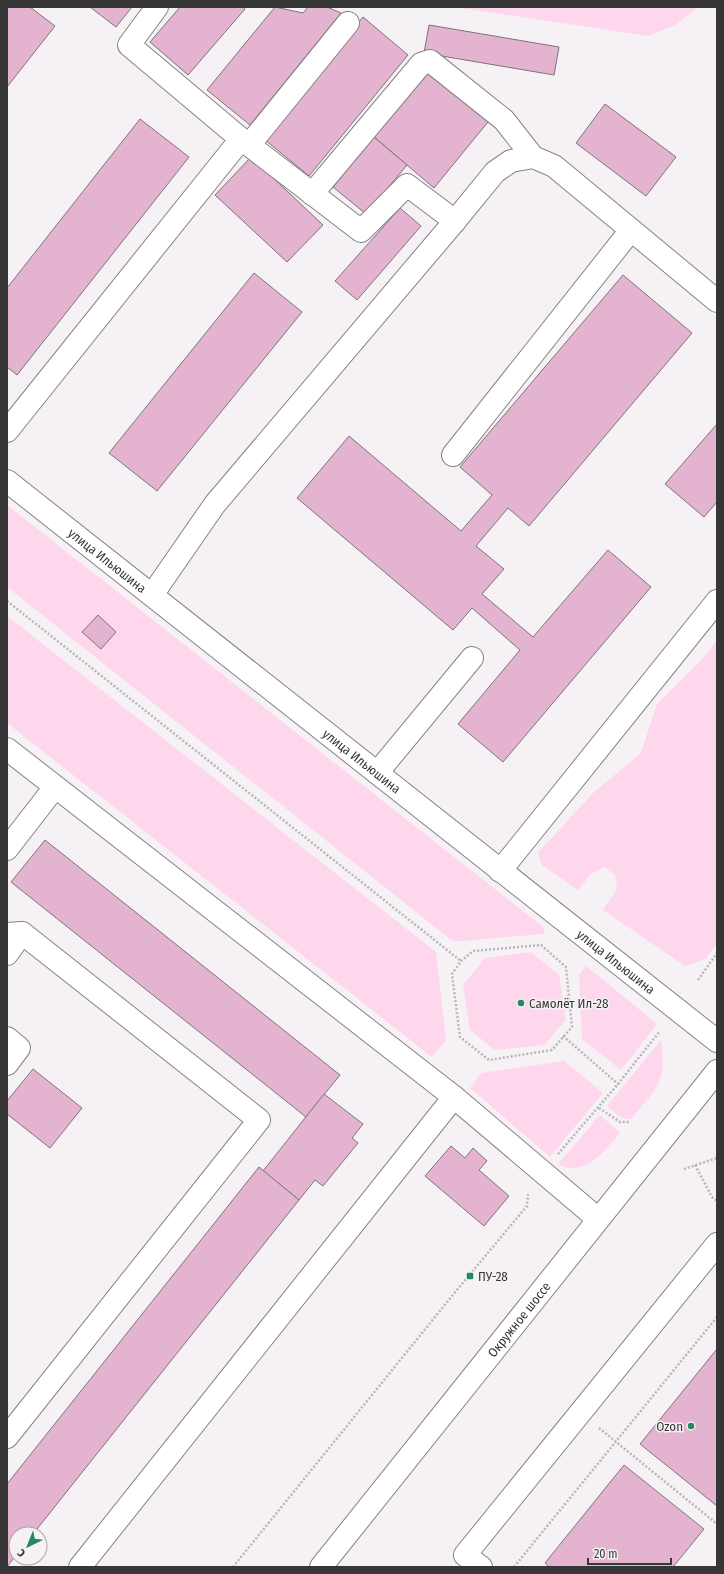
<svg xmlns="http://www.w3.org/2000/svg" width="724" height="1574" font-family="'Fira Sans Condensed',sans-serif">
<style>
.green{fill:#fed7ed}
.building{fill:#e4b3cf;stroke:#7a7678}
.lines{fill:none;stroke-linecap:round;stroke-linejoin:round}
.minor-casing{stroke:#878385;stroke-width:24}
.major-casing{stroke:#878385;stroke-width:24}
.path{stroke:#b9b6b8;stroke-width:2.5;stroke-dasharray:2 2;stroke-linecap:butt}
.minor{stroke:#fff;stroke-width:22}
.major{stroke:#fff;stroke-width:22}
.poi-dot{fill:#248863;stroke:#f6f1f4;stroke-width:1.5}
.labels{text-anchor:middle;stroke-width:3;stroke-linejoin:round;paint-order:stroke}
.street-label{font-size:13px;fill:#373637;stroke:#f6f1f4}
.poi-label{font-size:13px;fill:#373637;stroke:#f6f1f4;text-anchor:start}
</style>
<rect width="100%" height="100%" fill="#f6f1f4"/>
<g class="green">
<path d="M454,7H699L674,26L648,36Z"/>
<path d="M7,505L543,927L545,930L543,934L462,941H455L450,939L7,587Z"/>
<path d="M7,616L436,952L446,1040L432,1057L7,723Z"/>
<path d="M717,640V944L705,959L685,966L603,910L617,889L615,875L604,867L591,874L578,890L542,865L538,853L593,793L641,753L657,704L704,657Z"/>
<path d="M531,952L559,975L566,1020L544,1045L495,1050L470,1030L463,985L485,958Z"/>
<path d="M586,966L657,1024L621,1070L582,1039L579,975Z"/>
<path d="M661,1040C662,1050 664,1062 662,1072C659,1090 642,1105 631,1119C621,1120 614,1112 607,1106Z"/>
<path d="M564,1061L603,1093L550,1157L470,1088L481,1073Z"/>
<path d="M600,1115L620,1133C604,1151 585,1178 558,1164Z"/>
</g>
<g class="building">
<path d="M7,7H30L55,26L7,87Z"/>
<path d="M90,7H132L116,27Z"/>
<path d="M180,7H243L245,9L188,75L150,42Z"/>
<path d="M275,7L303,13L308,7H327L341,13L250,125L207,90Z"/>
<path d="M363,17L408,55L309,176L264,139Z"/>
<path d="M429,25L559,47L554,75L424,53Z"/>
<path d="M431,67L492,117L434,188L374,137Z"/>
<path d="M605,104L676,157L646,196L576,143Z"/>
<path d="M140,119L189,157L17,375L7,367V288Z"/>
<path d="M374,137L407,165L366,214L333,187Z"/>
<path d="M251,157L323,225L287,262L215,195Z"/>
<path d="M400,208L421,226L357,300L335,281Z"/>
<path d="M254,273L302,312L157,491L109,453Z"/>
<path d="M623,275L692,333L529,526L508,508L476,546L504,569L482,594L533,637L608,550L651,587L503,762L458,724L520,650L472,608L453,630L297,498L349,436L461,531L492,495L460,467Z"/>
<path d="M717,424V502L704,517L665,484Z"/>
<path d="M98,615L116,632L101,649L82,632Z"/>
<path d="M45,840L340,1075L306,1117L11,882Z"/>
<path d="M33,1069L82,1108L50,1148L7,1114V1101Z"/>
<path d="M324,1094L363,1124L352,1138L358,1143L323,1186L315,1180L299,1200L263,1171Z"/>
<path d="M451,1146L465,1158L473,1148L487,1161L479,1170L509,1196L484,1226L425,1176Z"/>
<path d="M259,1167L299,1200L33,1534H16V1555L7,1567V1484Z"/>
<path d="M717,1349V1506L640,1444Z"/>
<path d="M624,1465L704,1529L673,1567H549L545,1563Z"/>
</g>
<g class="lines">
<g class="minor-casing">
<g id="minor">
<path d="M157,7L129,45L241,139L361,231L407,185L455,221"/>
<path d="M249,145L348,23"/>
<path d="M312,194L421,64L430,61L504,120L533,157"/>
<path d="M7,431L241,139"/>
<path d="M453,455L631,230"/>
<path id="s1" d="M7,481L717,1041"/>
<path d="M152,595L215,504L455,221L495,172L511,161L533,157L554,166L717,301"/>
<path d="M7,749L454,1097L598,1219"/>
<path d="M377,773L472,658"/>
<path d="M7,849L55,787"/>
<path d="M500,871L717,601"/>
<path d="M7,934L22,933L259,1120L7,1437"/>
<path d="M7,954L22,933"/>
<path d="M7,1038L19,1048L7,1064"/>
<path d="M80,1567L454,1097"/>
<path d="M481,1567L465,1555L717,1244"/>
</g>
</g>
<g class="major-casing">
<g id="major">
<path id="s2" d="M321,1567L717,1071"/>
</g>
</g>
<g class="path">
<path d="M7,601L461,961"/>
<path d="M541,945L566,967L572,1027L552,1050L489,1060L460,1037L452,974L461,961L473,951Z"/>
<path d="M698,980L717,953"/>
<path d="M563,1036L618,1084"/>
<path d="M599,1108L620,1122H630"/>
<path d="M558,1154L618,1084L660,1031"/>
<path d="M695,1165L712,1197L717,1201"/>
<path d="M684,1169L717,1158"/>
<path d="M599,1428L717,1524"/>
<path d="M233,1567L456,1291L527,1206L528,1194"/>
<path d="M514,1567L717,1317"/>
</g>
<use href="#minor" class="minor"/>
<use href="#major" class="major"/>
</g>
<g class="poi-dot">
<circle cx="521" cy="1003" r="4"/>
<rect x="466" y="1272" width="8" height="8" rx="2"/>
<circle cx="691" cy="1426" r="4"/>
</g>
<g class="labels">
<g class="street-label">
<text dy="5" stroke="none"><textPath href="#s1" startOffset="128">улица Ильюшина</textPath></text>
<text dy="5" stroke="none"><textPath href="#s1" startOffset="452">улица Ильюшина</textPath></text>
<text dy="5" stroke="none"><textPath href="#s1" startOffset="776">улица Ильюшина</textPath></text>
<text dy="5" stroke="none"><textPath href="#s2" startOffset="317">Окружное шоссе</textPath></text>
</g>
<g class="poi-label">
<text x="529" y="1008">Самолёт Ил-28</text>
<text x="478" y="1281">ПУ-28</text>
<text x="683" y="1431" text-anchor="end">Ozon</text>
</g>
</g>
<rect width="724" height="1574" fill="none" stroke="#373637" stroke-width="16"/>
<g transform="translate(28 1546) rotate(223)"><circle r="19" fill="#f6f1f4" stroke="#aaa6a8"/>
<path d="M0-3L7 15L0 10L-7 15Z" fill="#248863"/>
<text y="-6" font-size="11" font-weight="bold" text-anchor="middle" fill="#373637">С</text>
</g>
<path d="M588 1558v6h83v-6" fill="none" stroke="#373637" stroke-width="2"/>
<text x="594" y="1558" font-size="12" fill="#373637" stroke="#f6f1f4" stroke-width="3" paint-order="stroke">20 m</text>
</svg>
